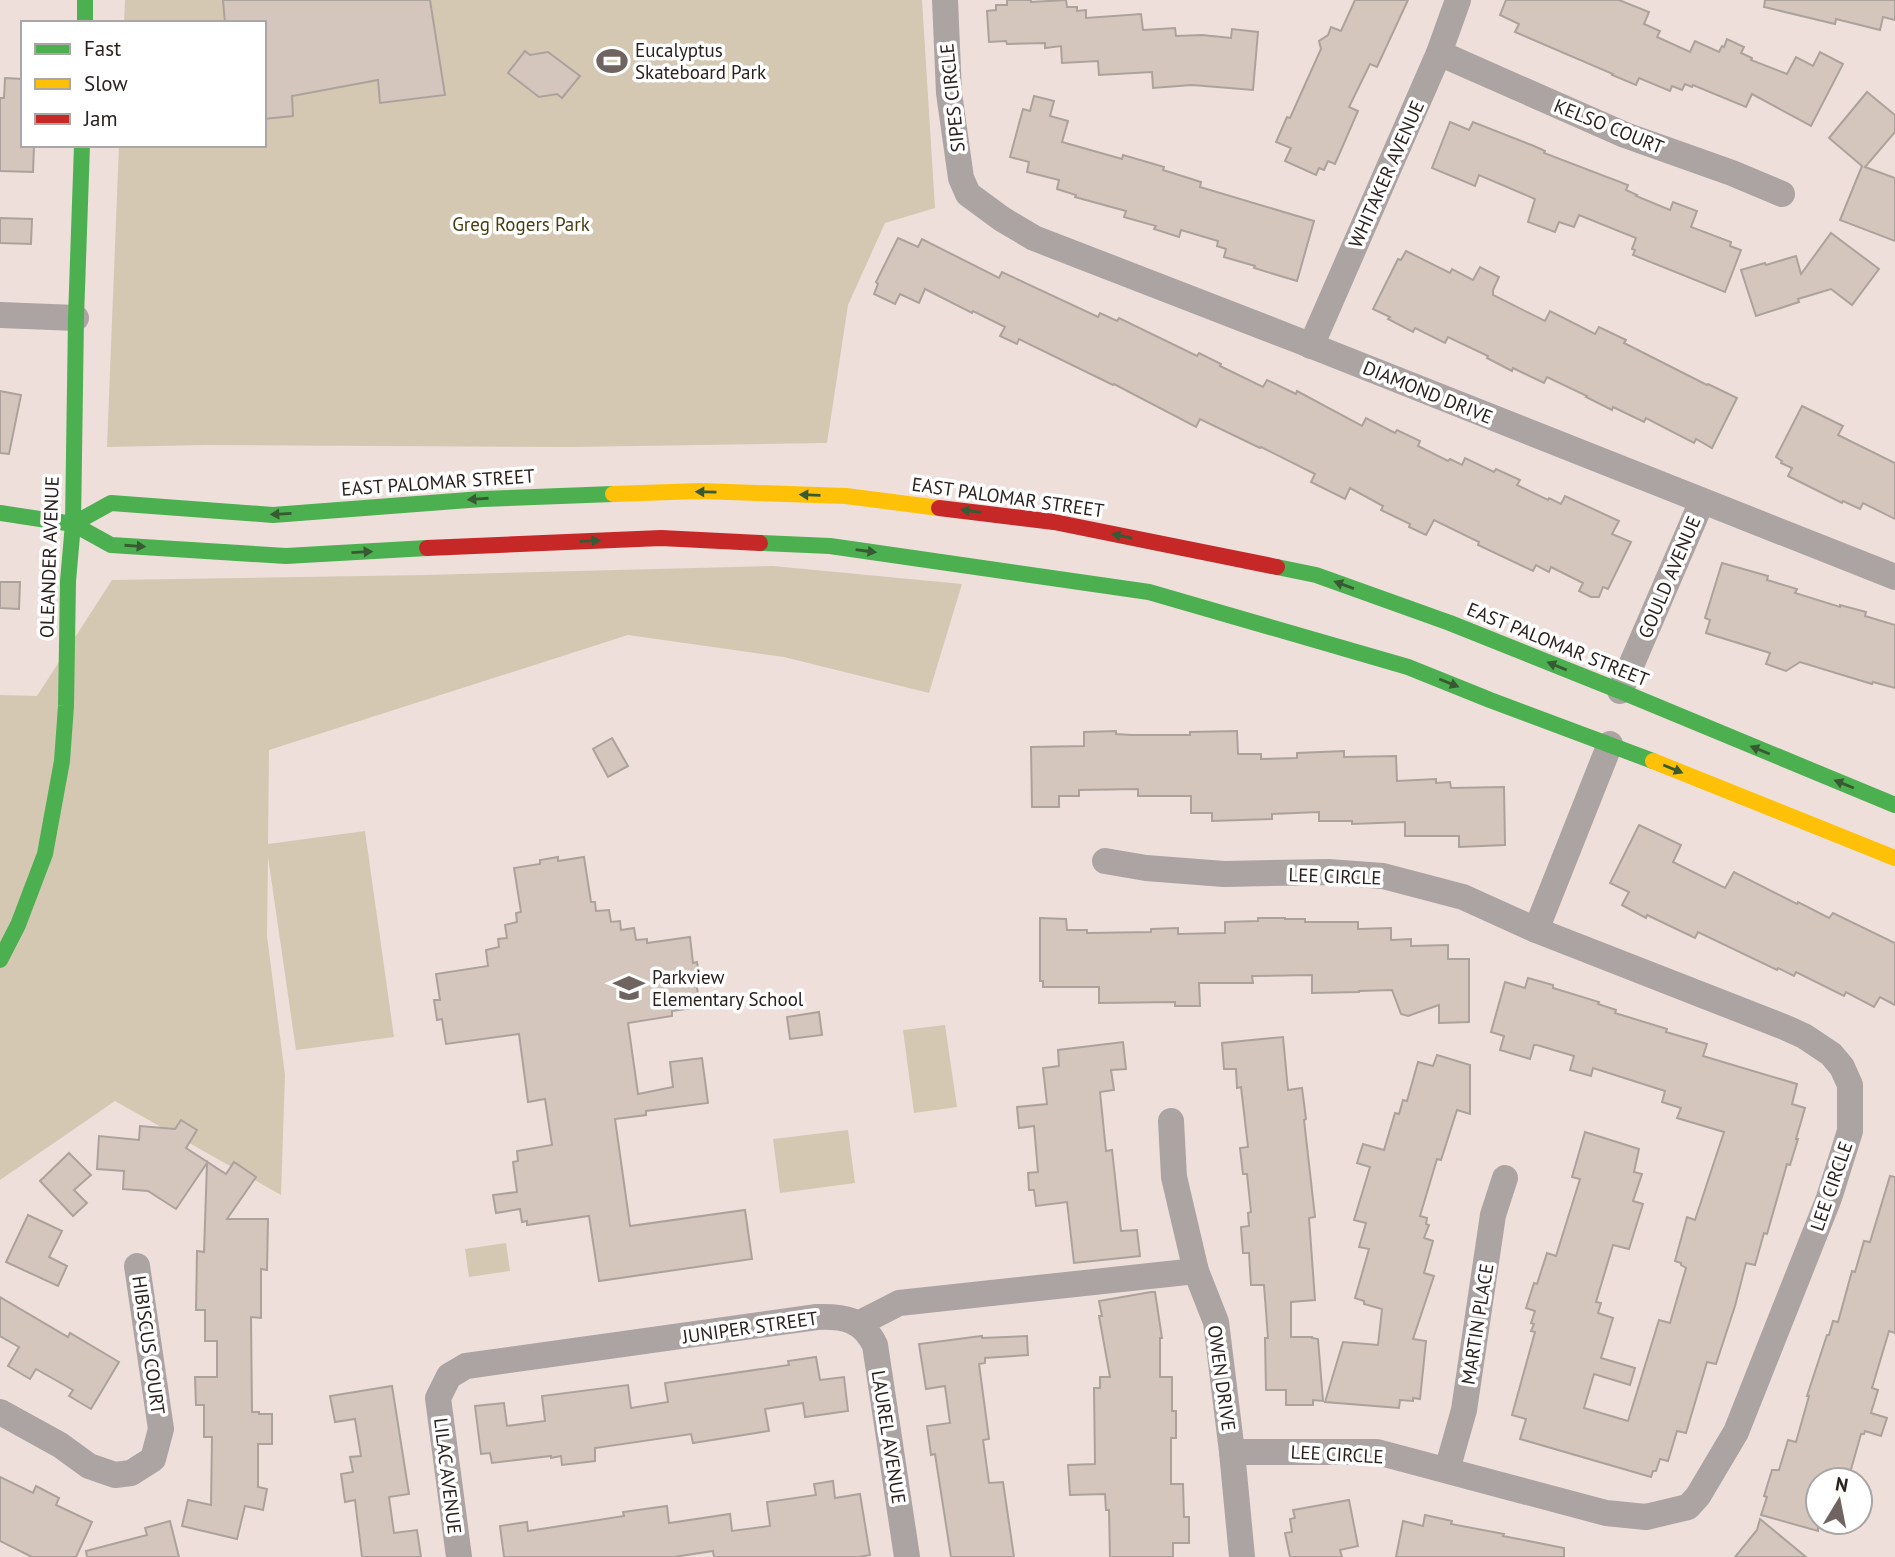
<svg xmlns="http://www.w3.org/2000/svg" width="1895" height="1557" font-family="'PT Sans',sans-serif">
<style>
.green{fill:#d4c8b3}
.building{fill:#d4c6bc;stroke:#aca29c;stroke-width:2}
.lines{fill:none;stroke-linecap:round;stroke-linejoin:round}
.street{stroke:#aba4a3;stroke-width:26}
.fast{stroke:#4caf50;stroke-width:16}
.slow{stroke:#ffc107;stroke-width:16}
.jam{stroke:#c62828;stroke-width:16}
.oneway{fill:#385a32}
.labels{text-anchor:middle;stroke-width:7;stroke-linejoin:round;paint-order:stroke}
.poi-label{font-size:19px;fill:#2b211e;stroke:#fff;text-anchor:start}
.street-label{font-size:19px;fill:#2b211e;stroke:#fff}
.park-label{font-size:19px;fill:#463c10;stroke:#fff}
</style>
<rect width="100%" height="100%" fill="#eedfda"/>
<g class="green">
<path d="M125,0H922L935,208L885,223L848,305L827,443L572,447L205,445L107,447L119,145H264V23H124Z"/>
<path d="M773,566L962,584L929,693L784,657L628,635L269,750L268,844L365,831L394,1037L296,1050L268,857L267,936L285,1075L281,1195L115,1101L0,1180V695L37,696L112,580L425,575Z"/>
<path d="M945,1025L957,1107L914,1113L903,1030Z"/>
<path d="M848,1130L855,1183L780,1193L773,1139Z"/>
<path d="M506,1243L510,1271L469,1277L465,1249Z"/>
</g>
<g class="building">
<path d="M223,0H430L445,95L380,103L378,80L292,96L293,116L264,119V23H225Z"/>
<path d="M1007,0H1031V2L1066,0L1067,7H1077V11L1086,10V18L1141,14L1143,30L1175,28L1176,36L1202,35L1231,38L1232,29L1258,32L1253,90L1192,85L1153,88L1152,72L1099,75L1098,61L1062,63L1061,46L1045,48V43L1007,44L1006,41L989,42L987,11L996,10V5H1007Z"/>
<path d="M1355,0H1408L1377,67L1370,64L1349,107L1358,111L1335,164L1328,161L1324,170L1319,168L1316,175L1285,161L1291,148L1276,142L1287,117L1290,118L1321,49L1319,41L1328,35L1331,27L1341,31Z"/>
<path d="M1506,0H1619L1649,12L1644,24L1660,31L1657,37L1690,52L1695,41L1719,52L1722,46L1724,47L1727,39L1744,47L1741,53L1752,58L1751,60L1787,74L1796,57L1813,66L1820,52L1843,64L1811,126L1752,94L1746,107L1693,85L1692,87L1685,84L1682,90L1672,86L1670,91L1639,78L1636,85L1612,75L1613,74L1515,32L1519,24L1500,15Z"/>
<path d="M1765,0H1895V20L1883,17L1880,30L1836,19L1835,24L1764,7Z"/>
<path d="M525,51L530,55L548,52L580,76L562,98L557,94L539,97L508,73Z"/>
<path d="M5,78L23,79V146H34L33,172L0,171V98H4Z"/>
<path d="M1867,92L1895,115V132L1865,167L1895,178V241L1840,220L1862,166L1829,138Z"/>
<path d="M1034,96L1054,101L1050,116L1068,121L1062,142L1122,159L1123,155L1164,167L1163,170L1201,182L1200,187L1314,221L1297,281L1254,268L1255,266L1224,257L1226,249L1217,246L1218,241L1181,230L1179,237L1154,229L1156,226L1124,217L1126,211L1075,197L1076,195L1057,189L1059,180L1027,172L1029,162L1010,157L1023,109L1030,111Z"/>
<path d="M1450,122L1469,130L1473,122L1534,146L1545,151L1544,153L1628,185L1626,190L1637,195L1636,196L1670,210L1673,202L1697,211L1691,227L1731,242L1730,246L1741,250L1725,292L1633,255L1635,250L1632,249L1636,238L1579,215L1574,227L1559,222L1555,232L1528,222L1535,199L1479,175L1475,186L1432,168Z"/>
<path d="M0,218L32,219L31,244L0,243Z"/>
<path d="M1831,233L1879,269L1852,305L1831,289L1798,299L1799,302L1756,316L1741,270L1765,263L1766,265L1796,256L1801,274Z"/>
<path d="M898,238L918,247L922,239L999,278L1002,272L1098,317L1100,313L1117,321L1119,318L1197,356L1199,353L1221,364L1220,366L1263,387L1267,380L1296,394L1297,391L1362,426L1366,418L1395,433L1397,430L1420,441L1418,446L1448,461L1450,459L1462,465L1465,458L1494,472L1496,469L1520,480L1517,485L1548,500L1549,498L1561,504L1565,496L1619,521L1612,534L1631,542L1608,589L1603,587L1599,597H1591L1579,591L1583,583L1551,567L1549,572L1536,565L1533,571L1478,545L1479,542L1434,520L1426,535L1409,527L1410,524L1381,510L1383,506L1350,488L1345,499L1311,482L1315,474L1261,447L1260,448L1200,419L1196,427L1114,384L1113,385L1019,339L1017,344L1000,336L1005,327L973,311L972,313L925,289L919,303L900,294L895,304L874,294L878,284L876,282Z"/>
<path d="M1406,251L1450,273L1452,269L1473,280L1480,267L1499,277L1493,290V295L1545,321L1550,311L1595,334L1599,327L1626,340L1624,343L1707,385L1708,384L1737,398L1712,448L1696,439L1694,443L1646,418L1644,422L1613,407L1612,410L1586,397L1587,396L1547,377L1544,383L1513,368L1512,371L1487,358L1488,356L1448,337L1445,343L1415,328L1413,332L1388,319L1390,317L1373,309L1398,259L1401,260Z"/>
<path d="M0,391L21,395L9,454L0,453Z"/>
<path d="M1802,406L1843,426L1838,435L1895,463V519L1863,503L1860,509L1843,501L1842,503L1788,476L1792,468L1781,463L1782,461L1776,457Z"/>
<path d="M1722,563L1768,576L1767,580L1797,589L1795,593L1840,607V605L1866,612L1865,616L1895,625V688L1873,682L1872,684L1800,662L1786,671L1766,664L1770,653L1706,633L1710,620L1705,618Z"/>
<path d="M0,582H20L19,609L0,608Z"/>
<path d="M1116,731V734L1131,735H1190V732L1237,731L1238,754H1261V759L1297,758V753L1344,751V757L1396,756L1397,781L1436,779V783L1450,782L1451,788L1504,787L1505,845L1459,847V836H1405V822L1352,824V821H1319V812L1272,814V819L1212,821V813H1191V796H1138V789L1079,790V796H1059V807H1032L1031,747L1084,746V732Z"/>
<path d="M612,738L628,766L608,777L593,749Z"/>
<path d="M1639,825L1681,845L1673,862L1725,888L1734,872L1797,904L1798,902L1829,918L1833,913L1895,943V1005L1880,997L1874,1007L1846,992L1844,996L1796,972L1794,976L1778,968L1777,970L1698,932L1695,938L1647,915L1646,918L1622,905L1629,892L1610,883Z"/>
<path d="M558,857V861L584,857L591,902H595L596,911L609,910L611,922L620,921L621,930L634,928L636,940L647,939V943L690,937L693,963L697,962L700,981L696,982L700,1007L672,1011V1016L628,1023L638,1094L673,1087L670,1062L702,1058L708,1103L646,1111V1115L615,1119L630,1226L745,1210L752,1259L599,1281L589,1216L527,1225V1221L522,1222L520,1209L496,1213L493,1195L517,1192L513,1162L518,1161L517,1151L552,1145L545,1099L528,1102L519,1034L446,1044L442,1019L437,1020L434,1000H440L436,974L488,966L486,950L499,947L498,939L507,938L505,925L517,922L516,913L521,912L514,868L540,864V860Z"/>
<path d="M1040,918L1066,919L1067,930H1087V933L1151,932V929L1178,928V934L1225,933V922L1258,921V918H1285V919H1305V922H1358V929L1391,928V940L1411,939V946L1448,945V959H1469V1022L1439,1023V1005L1408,1016L1401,1014L1392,990L1359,991V992L1312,993V975L1252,976L1253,983H1199L1200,1006H1175V1002L1099,1003V987H1043V981H1040Z"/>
<path d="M1528,978L1553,985V988L1599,1002L1598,1004L1616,1010L1615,1013L1667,1029L1666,1032L1707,1044L1703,1056L1797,1084L1792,1104L1805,1108L1796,1139H1798L1790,1165L1787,1164L1767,1234L1764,1233L1755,1265L1746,1263L1735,1306L1716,1364L1707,1362L1686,1433L1677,1431L1668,1461L1660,1459L1656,1471H1653L1651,1477L1520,1439L1526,1419L1512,1415L1535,1332L1531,1331L1534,1324L1531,1323L1535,1311L1526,1308L1534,1283L1537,1284L1547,1253L1556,1256L1580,1179L1572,1177L1585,1132L1639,1149L1634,1172L1642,1174L1633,1201L1643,1204L1629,1249L1613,1245L1596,1302L1601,1303L1598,1313L1613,1318L1601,1358L1635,1368L1630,1385L1594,1374L1584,1408L1628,1421L1659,1320L1670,1323L1686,1268L1681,1265V1263L1675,1261L1687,1217L1695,1220L1724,1132L1677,1118L1681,1108L1662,1102L1665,1091L1593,1068L1591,1076L1570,1070L1574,1056L1537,1045H1534L1530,1059L1500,1050L1504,1036L1491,1032L1505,982L1525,988Z"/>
<path d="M819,1012L822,1035L790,1039L787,1017Z"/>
<path d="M1283,1037L1288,1090L1302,1088L1306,1119L1304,1120L1315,1217L1309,1218L1315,1300L1291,1302V1337H1312V1338L1318,1339L1323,1401L1313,1400V1405H1286V1390H1266L1265,1338H1268L1264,1285H1251L1249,1253H1243L1241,1227L1249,1226L1248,1213L1251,1212L1247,1174H1243L1240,1148L1248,1147L1241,1087L1237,1088L1236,1069H1224L1222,1043Z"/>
<path d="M1123,1042L1126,1069L1111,1070L1114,1090L1100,1092L1106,1151L1112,1150L1121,1231L1137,1230L1140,1256L1074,1263L1067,1202L1036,1206L1034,1190H1029L1028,1173L1038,1172L1034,1126L1019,1128L1017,1107L1047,1104L1043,1068L1059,1066L1058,1050Z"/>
<path d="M1437,1055L1470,1065V1114L1457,1110L1441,1160L1437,1159L1420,1216L1427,1218L1426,1224L1429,1225L1424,1238L1433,1241L1424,1273L1434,1276L1413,1339L1426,1341L1420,1399L1413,1398V1401L1400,1400L1399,1408L1325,1402L1343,1342L1378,1345L1382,1309L1364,1304V1301L1355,1298L1369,1249L1359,1247L1366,1223L1354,1220L1370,1167L1357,1163L1363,1144L1384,1150L1395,1113L1399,1114L1403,1100L1407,1101L1418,1062L1433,1066Z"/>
<path d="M181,1120L197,1130L186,1148L226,1174L234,1162L256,1177L227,1219H268L267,1270L261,1269V1318L251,1317L252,1412H259V1414H272V1444H258V1487L267,1489L263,1510L245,1506L237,1539L182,1526L188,1500L211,1505L212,1437H204V1405H196L195,1377H217V1341H205V1310H196L197,1251L204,1252L207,1163L176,1209L148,1191L123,1189L124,1171L97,1169L99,1136L139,1140L140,1126L175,1129Z"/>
<path d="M69,1153L91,1175L74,1190L87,1203L73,1216L40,1181Z"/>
<path d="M1890,1176L1895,1177V1333L1889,1331L1872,1388L1878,1390L1871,1413L1887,1418L1881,1436L1865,1431L1864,1434H1861L1848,1480H1818V1531L1761,1515L1767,1497L1764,1496L1772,1470H1779L1788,1440L1796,1442L1809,1396H1807L1827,1335H1829L1833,1321L1838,1322L1852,1271L1855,1272L1864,1241L1870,1242Z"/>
<path d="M28,1215L62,1231L49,1257L67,1266L58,1286L6,1262Z"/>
<path d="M1151,1292H1155L1162,1338H1160V1377H1172V1411H1176V1438H1171V1484H1183L1184,1517H1189V1543H1173V1557H1110L1109,1510H1106L1105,1494L1070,1495L1068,1465L1095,1464L1094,1388H1100V1377H1110L1099,1316H1102L1099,1301Z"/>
<path d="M0,1297L68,1337L70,1333L119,1362L91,1409L69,1396L73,1390L36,1369L30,1379L8,1366L19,1347L0,1336Z"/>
<path d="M982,1336V1338L1027,1336L1028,1355L985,1358V1363L979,1364L989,1439L983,1440L989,1483L1003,1482L1014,1557H951L935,1454L931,1455L927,1426L950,1423L945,1386L926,1389L919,1344Z"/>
<path d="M816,1357L820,1380L844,1377L848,1411L805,1417L803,1403L765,1409L769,1431L693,1443L691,1434L595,1448V1461L562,1465L561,1456L551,1458V1456L492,1463L490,1453L481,1454L475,1406L504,1403L507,1426L545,1421L542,1396L628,1385L631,1408L668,1402L665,1383L789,1365L788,1361Z"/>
<path d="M392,1386L409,1494L389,1497L394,1533L417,1530L421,1557H362L355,1500L345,1502L341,1474L353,1472L350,1457L361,1456L355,1419L335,1422L330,1396Z"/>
<path d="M0,1477L33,1493L36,1486L59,1498L56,1505L92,1522L76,1557H32L0,1541Z"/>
<path d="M833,1481L835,1498L860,1494L870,1555L859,1557H714L713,1551L674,1557H504L500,1526L527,1522L528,1531L624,1516L623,1512L667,1506L669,1523L730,1514L732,1531L770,1526L767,1502L816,1495L814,1484Z"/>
<path d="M1349,1500L1358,1546L1340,1550L1342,1557H1290L1285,1533L1292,1532L1290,1519L1295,1518L1293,1510Z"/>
<path d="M1425,1515L1452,1521L1451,1524L1504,1534L1503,1536L1564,1548V1557H1396L1403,1521L1423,1526Z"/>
<path d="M1760,1519L1806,1557H1735L1757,1530Z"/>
<path d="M170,1521L179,1557H87L86,1551L147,1535L145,1528Z"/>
</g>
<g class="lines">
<g class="street">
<path d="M945,0L949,93L961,178L968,194L1002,219L1034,238L1297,340L1895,577"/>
<path d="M1439,53L1625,135L1732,173L1782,194"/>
<path d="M0,315L76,318"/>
<path d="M1311,346L1439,53L1458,0"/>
<path d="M1620,691L1702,501"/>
<path d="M1105,861L1146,868L1224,874L1328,872L1383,876L1463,897L1536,930L1784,1027L1804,1036L1831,1054L1842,1067L1850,1085V1131L1829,1198L1736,1432L1698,1496L1688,1507L1646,1517L1606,1513L1377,1452H1232"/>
<path d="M1536,930L1610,744"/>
<path d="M1171,1121L1174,1177L1196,1271L1216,1322L1232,1452L1242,1557"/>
<path d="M858,1324L899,1303L1196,1271"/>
<path d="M0,1412L60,1445L89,1466L115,1475L131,1473L153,1459L161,1429L137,1266"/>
<path d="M1447,1470L1464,1410L1493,1215L1505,1178"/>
<path d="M459,1557L438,1398L449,1376L466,1366L817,1317C844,1316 862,1319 875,1345L907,1557"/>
</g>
<g class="fast">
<path d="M85,0V23"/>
<path d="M0,513L73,524L111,545L286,556L427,548"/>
<path d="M73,524L111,503L273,515L482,499L613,494"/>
<path d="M760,543L830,546L1149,592L1408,667L1490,700L1653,761"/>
<path d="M1277,567L1316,575L1450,623L1620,691L1895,805"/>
<path d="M0,960L18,925L45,854L62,761L66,706L68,581L73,524L76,318L82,145"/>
</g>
<g class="slow">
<path d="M613,494L700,491L846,496L939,508"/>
<path d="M1653,761L1895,858"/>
</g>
<g class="jam">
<path d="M939,508L1054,522L1277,567"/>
<path d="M427,548L661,538L760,543"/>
</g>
</g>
<defs><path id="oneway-solid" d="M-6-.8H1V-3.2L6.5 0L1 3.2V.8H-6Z" transform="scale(1.75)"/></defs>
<g class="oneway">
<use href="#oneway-solid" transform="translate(706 492) rotate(-179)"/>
<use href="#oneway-solid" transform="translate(810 495) rotate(-178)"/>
<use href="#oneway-solid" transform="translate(478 499) rotate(176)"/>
<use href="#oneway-solid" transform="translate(971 511) rotate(-172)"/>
<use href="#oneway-solid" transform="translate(281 514) rotate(177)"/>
<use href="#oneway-solid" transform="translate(1122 536) rotate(-168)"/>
<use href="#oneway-solid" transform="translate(590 541) rotate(-2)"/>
<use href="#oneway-solid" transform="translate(135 546) rotate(4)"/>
<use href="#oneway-solid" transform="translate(866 551) rotate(8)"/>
<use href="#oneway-solid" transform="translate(362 552) rotate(-3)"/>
<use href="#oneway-solid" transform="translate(1344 585) rotate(-160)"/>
<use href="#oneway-solid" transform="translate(1557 666) rotate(-158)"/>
<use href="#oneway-solid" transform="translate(1449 683) rotate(22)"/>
<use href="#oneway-solid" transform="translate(1760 750) rotate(-158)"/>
<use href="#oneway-solid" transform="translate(1673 769) rotate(22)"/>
<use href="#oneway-solid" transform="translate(1844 784) rotate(-158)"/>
</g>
<defs>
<g id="stadium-bare" transform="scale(2.415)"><path d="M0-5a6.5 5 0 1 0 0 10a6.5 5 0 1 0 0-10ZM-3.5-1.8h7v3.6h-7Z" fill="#6f6460" stroke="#fff" stroke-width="2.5" paint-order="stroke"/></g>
<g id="school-bare" transform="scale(2.415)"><path d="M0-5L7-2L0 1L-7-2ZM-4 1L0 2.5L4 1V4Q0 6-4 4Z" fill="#6f6460" stroke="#fff" stroke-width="2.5" paint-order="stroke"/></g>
</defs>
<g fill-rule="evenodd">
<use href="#stadium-bare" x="612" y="61"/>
<use href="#school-bare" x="629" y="988"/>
</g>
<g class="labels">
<g class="poi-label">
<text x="635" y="57">Eucalyptus<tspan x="635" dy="22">Skateboard Park</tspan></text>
<text x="652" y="984">Parkview<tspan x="652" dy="22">Elementary School</tspan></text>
</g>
<g class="street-label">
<text transform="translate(952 98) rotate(-96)" y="7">SIPES CIRCLE</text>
<text transform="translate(1609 126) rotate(22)" y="7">KELSO COURT</text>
<text transform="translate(1386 174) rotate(-66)" y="7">WHITAKER AVENUE</text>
<text transform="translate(1428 392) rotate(22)" y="7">DIAMOND DRIVE</text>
<text transform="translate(438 482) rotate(-4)" y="7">EAST PALOMAR STREET</text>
<text transform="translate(1008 497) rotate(8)" y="7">EAST PALOMAR STREET</text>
<text transform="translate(49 557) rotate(-88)" y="7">OLEANDER AVENUE</text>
<text transform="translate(1669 577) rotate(-67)" y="7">GOULD AVENUE</text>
<text transform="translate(1558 644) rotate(22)" y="7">EAST PALOMAR STREET</text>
<text transform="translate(1335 876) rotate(2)" y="7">LEE CIRCLE</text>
<text transform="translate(1831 1186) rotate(-71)" y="7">LEE CIRCLE</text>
<text transform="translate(1477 1324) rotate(-81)" y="7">MARTIN PLACE</text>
<text transform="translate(750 1327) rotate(-8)" y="7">JUNIPER STREET</text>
<text transform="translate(149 1345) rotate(82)" y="7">HIBISCUS COURT</text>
<text transform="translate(1222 1378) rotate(82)" y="7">OWEN DRIVE</text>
<text transform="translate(889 1437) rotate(81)" y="7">LAUREL AVENUE</text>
<text transform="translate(1337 1454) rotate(3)" y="7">LEE CIRCLE</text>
<text transform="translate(448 1476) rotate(83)" y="7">LILAC AVENUE</text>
</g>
<g class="park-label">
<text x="521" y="231">Greg Rogers Park</text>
</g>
</g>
<rect x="21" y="21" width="245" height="126" fill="#ffffff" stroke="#aaa6a5" stroke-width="2"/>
<rect x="35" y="44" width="35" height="10" fill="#4caf50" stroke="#aaa6a5" stroke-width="2"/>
<text x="84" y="56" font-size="21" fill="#2b211e">Fast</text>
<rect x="35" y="79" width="35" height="10" fill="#ffc107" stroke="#aaa6a5" stroke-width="2"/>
<text x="84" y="91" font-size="21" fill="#2b211e">Slow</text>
<rect x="35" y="114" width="35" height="10" fill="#c62828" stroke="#aaa6a5" stroke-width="2"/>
<text x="84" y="126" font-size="21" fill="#2b211e">Jam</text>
<g transform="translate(1839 1501) rotate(10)"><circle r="33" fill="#ffffff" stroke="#aaa6a5" stroke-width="2"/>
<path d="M0-5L12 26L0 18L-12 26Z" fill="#6f6460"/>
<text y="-10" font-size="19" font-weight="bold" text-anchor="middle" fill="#2b211e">N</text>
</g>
</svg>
